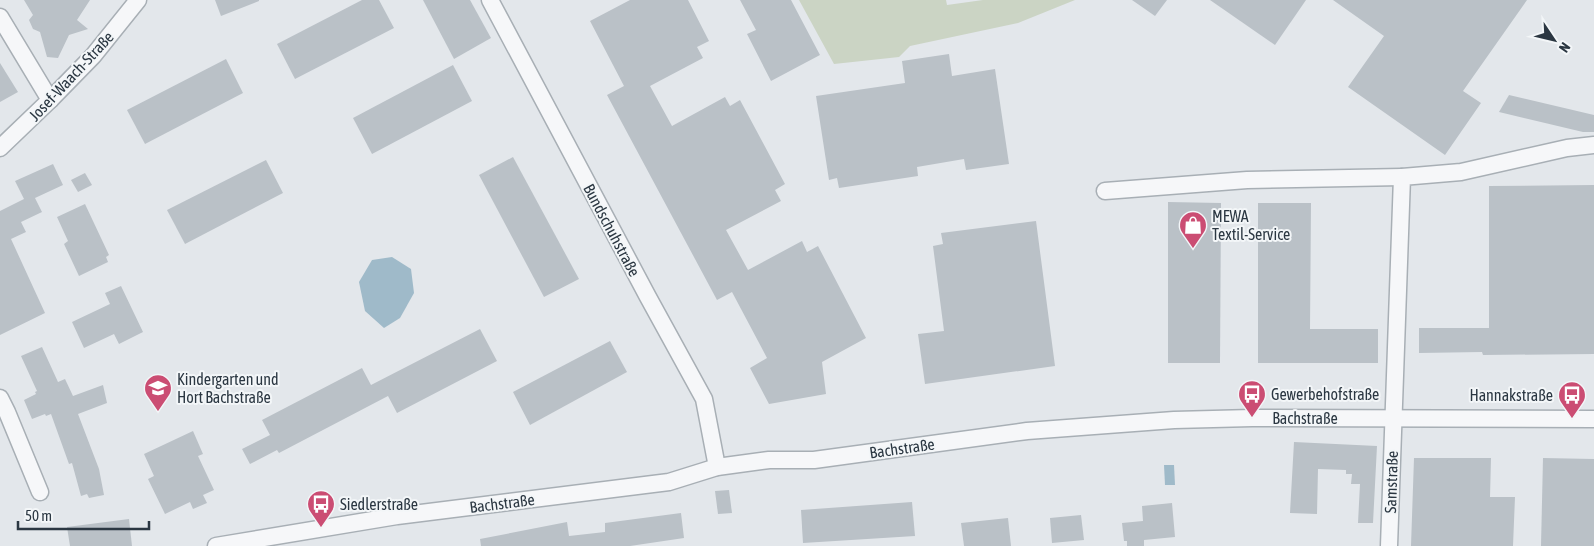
<svg xmlns="http://www.w3.org/2000/svg" width="1594" height="546" font-family="'Asap Condensed',sans-serif">
<style>
.green{fill:#cbd4c4}
.water{fill:#9fbac9}
.building{fill:#bac1c7}
.lines{fill:none;stroke-linecap:round;stroke-linejoin:round}
.minor-casing{stroke:#a8afb5;stroke-width:19}
.minor{stroke:#f6f7f9;stroke-width:16}
.labels{text-anchor:middle;stroke-width:4;stroke-linejoin:round;paint-order:stroke}
.street-label{font-size:16px;fill:#2b3742;stroke:#f3f6f8}
.poi-label{font-size:16px;fill:#2b3742;stroke:#f3f6f8;text-anchor:start}
</style>
<rect width="100%" height="100%" fill="#e3e7eb"/>
<path class="green" d="M799,0H946L947,5L983,0H1075L1018,23L910,46L899,57L834,64Z"/>
<g class="water">
<path d="M392,257L411,269L414,293L400,318L384,328L365,311L359,282L372,260Z"/>
<path d="M1164,465H1174L1175,485H1165Z"/>
</g>
<g class="building">
<path d="M24,0H90L77,20L88,29L69,35L58,58L47,57L40,32L33,29L29,20L33,15Z"/>
<path d="M215,0H259V1L221,16Z"/>
<path d="M362,0H379L394,28L295,79L277,44Z"/>
<path d="M423,0H470L491,38L454,59Z"/>
<path d="M630,0H688L709,41L697,47L703,58L650,86L672,126L725,97L730,106L740,100L785,184L775,190L781,201L726,230L748,270L802,241L807,252L818,246L866,338L822,362L826,394L769,404L750,368L767,358L732,292L717,300L607,95L624,86L590,21Z"/>
<path d="M740,0H791L820,55L771,81L747,34L756,30Z"/>
<path d="M1132,0H1167L1155,16Z"/>
<path d="M1210,0H1306L1275,45Z"/>
<path d="M1333,0H1527L1463,91L1481,103L1445,155L1348,87L1384,36Z"/>
<path d="M949,54L952,76L995,69L1009,164L966,170L964,159L917,167L918,176L839,188L837,178L829,180L816,96L905,83L902,61Z"/>
<path d="M226,59L243,93L145,144L127,110Z"/>
<path d="M0,63L18,92L0,102Z"/>
<path d="M453,65L472,101L372,154L353,118Z"/>
<path d="M1509,95L1594,115V132H1583L1499,112Z"/>
<path d="M513,157L579,279L544,297L479,175Z"/>
<path d="M266,160L283,193L185,244L167,210Z"/>
<path d="M53,164L63,185L35,198L42,212L21,222L26,232L11,239L45,313L0,335V211L24,199L15,181Z"/>
<path d="M85,173L92,185L78,192L71,180Z"/>
<path d="M1594,185V354L1483,355L1482,352L1419,353V328H1489V186Z"/>
<path d="M1168,202L1221,203L1220,363H1168Z"/>
<path d="M1258,203H1311L1310,329H1378V363H1258Z"/>
<path d="M85,204L109,255L106,257L108,262L79,276L64,244L68,241L57,217Z"/>
<path d="M1036,221L1055,366L925,384L918,334L944,331L933,246L943,244L941,233Z"/>
<path d="M121,286L143,332L119,344L114,334L84,348L72,322L110,304L105,293Z"/>
<path d="M480,329L497,361L397,413L388,396L279,453L277,450L250,464L242,449L270,435L262,420L362,368L371,385Z"/>
<path d="M610,341L627,372L530,425L513,392Z"/>
<path d="M42,347L58,382L65,379L73,396L103,385L107,403L78,414L99,469L104,495L89,498L87,494L81,496L72,463L69,464L51,414L46,416L45,414L32,419L24,400L36,394L35,392L37,391L21,356Z"/>
<path d="M193,431L203,454L198,456L214,490L203,495L207,503L193,509L190,502L165,514L148,479L154,476L144,454Z"/>
<path d="M1294,442L1377,446L1373,523H1358L1360,484H1351L1352,474H1346V470L1318,469L1317,514L1290,513Z"/>
<path d="M1414,458H1491L1490,497H1515L1513,546H1411Z"/>
<path d="M1543,458L1594,459V546H1541Z"/>
<path d="M729,490L732,513L718,514L715,491Z"/>
<path d="M912,502L915,536L803,543L801,510Z"/>
<path d="M1172,503L1175,537L1144,540V546H1127V541H1124L1122,523L1143,521L1142,506Z"/>
<path d="M681,513L684,538L630,546H481L480,539L567,522L569,536L605,532V523Z"/>
<path d="M1081,515L1084,540L1052,543L1050,518Z"/>
<path d="M1008,518L1011,546H964L961,523Z"/>
<path d="M129,519L132,546H70L67,527Z"/>
</g>
<g class="lines">
<g class="minor-casing">
<g id="minor">
<path d="M490,0L648,297L704,399L717,467"/>
<path d="M0,17L50,100"/>
<path d="M0,148L50,100L93,56L138,0"/>
<path d="M1105,191L1247,180L1402,177"/>
<path d="M0,398L7,412L40,492"/>
<path d="M216,546L397,516L669,482L717,467L769,460H814L1027,431L1174,420L1252,418L1594,419"/>
<path d="M1389,546L1402,177L1461,172L1567,148L1594,145"/>
</g>
</g>
<use href="#minor" class="minor"/>
</g>
<defs>
<g id="shop-pin" transform="scale(1.4375)"><path d="M0 17L-7.5 6A9.5 9.5 0 1 1 7.5 6Z" fill="#cb4d73" stroke="#f3f6f8"/><path d="M-5-2.5h2.3a2.7 3.5 0 0 1 5.4 0H5L5.5 6h-11ZM-1.5-2.5h3a1.5 2.3 0 0 0-3 0Z" fill="#fff"/></g>
<g id="school-pin" transform="scale(1.4375)"><path d="M0 17L-7.5 6A9.5 9.5 0 1 1 7.5 6Z" fill="#cb4d73" stroke="#f3f6f8"/><path d="M0-5L7-2L0 1L-7-2ZM-4 1L0 2.5L4 1V4Q0 6-4 4Z" fill="#fff"/></g>
<g id="bus-pin" transform="scale(1.4375)"><path d="M0 17L-7.5 6A9.5 9.5 0 1 1 7.5 6Z" fill="#cb4d73" stroke="#f3f6f8"/><path d="M-5-6H5V4H4V6H2V4H-2V6H-4V4H-5ZM-3.5-4V0h7V-4ZM-3.5 1.2v1.5H-2V1.2ZM2 1.2v1.5H3.5V1.2Z" fill="#fff"/></g>
</defs>
<g fill-rule="evenodd">
<use href="#shop-pin" x="1193" y="225"/>
<use href="#school-pin" x="158" y="388"/>
<use href="#bus-pin" x="1252" y="394"/>
<use href="#bus-pin" x="1572" y="395"/>
<use href="#bus-pin" x="321" y="504"/>
</g>
<g class="labels">
<g class="street-label">
<text transform="translate(71 76) rotate(-47)" y="6">Josef-Waach-Straße</text>
<text transform="translate(612 230) rotate(62)" y="6">Bundschuhstraße</text>
<text x="1305" y="424">Bachstraße</text>
<text transform="translate(902 448) rotate(-8)" y="6">Bachstraße</text>
<text transform="translate(1391 482) rotate(-88)" y="6">Samstraße</text>
<text transform="translate(502 503) rotate(-7)" y="6">Bachstraße</text>
</g>
<g class="poi-label">
<text x="1212" y="222">MEWA<tspan x="1212" dy="18">Textil-Service</tspan></text>
<text x="177" y="385">Kindergarten und<tspan x="177" dy="18">Hort Bachstraße</tspan></text>
<text x="1271" y="400">Gewerbehofstraße</text>
<text x="1553" y="401" text-anchor="end">Hannakstraße</text>
<text x="340" y="510">Siedlerstraße</text>
</g>
</g>
<g transform="translate(1554 40) rotate(125)" stroke="#f3f6f8" stroke-width="4" paint-order="stroke">
<path d="M0-4L9 19L0 12L-9 19Z" fill="#2b3742"/>
<text y="-8" font-size="14" font-weight="bold" text-anchor="middle" fill="#2b3742">N</text>
</g>
<path d="M18 521v8h131v-8" fill="none" stroke="#2b3742" stroke-width="2.5"/>
<text x="25" y="521" font-size="15" fill="#2b3742" stroke="#f3f6f8" stroke-width="4" paint-order="stroke">50 m</text>
</svg>
